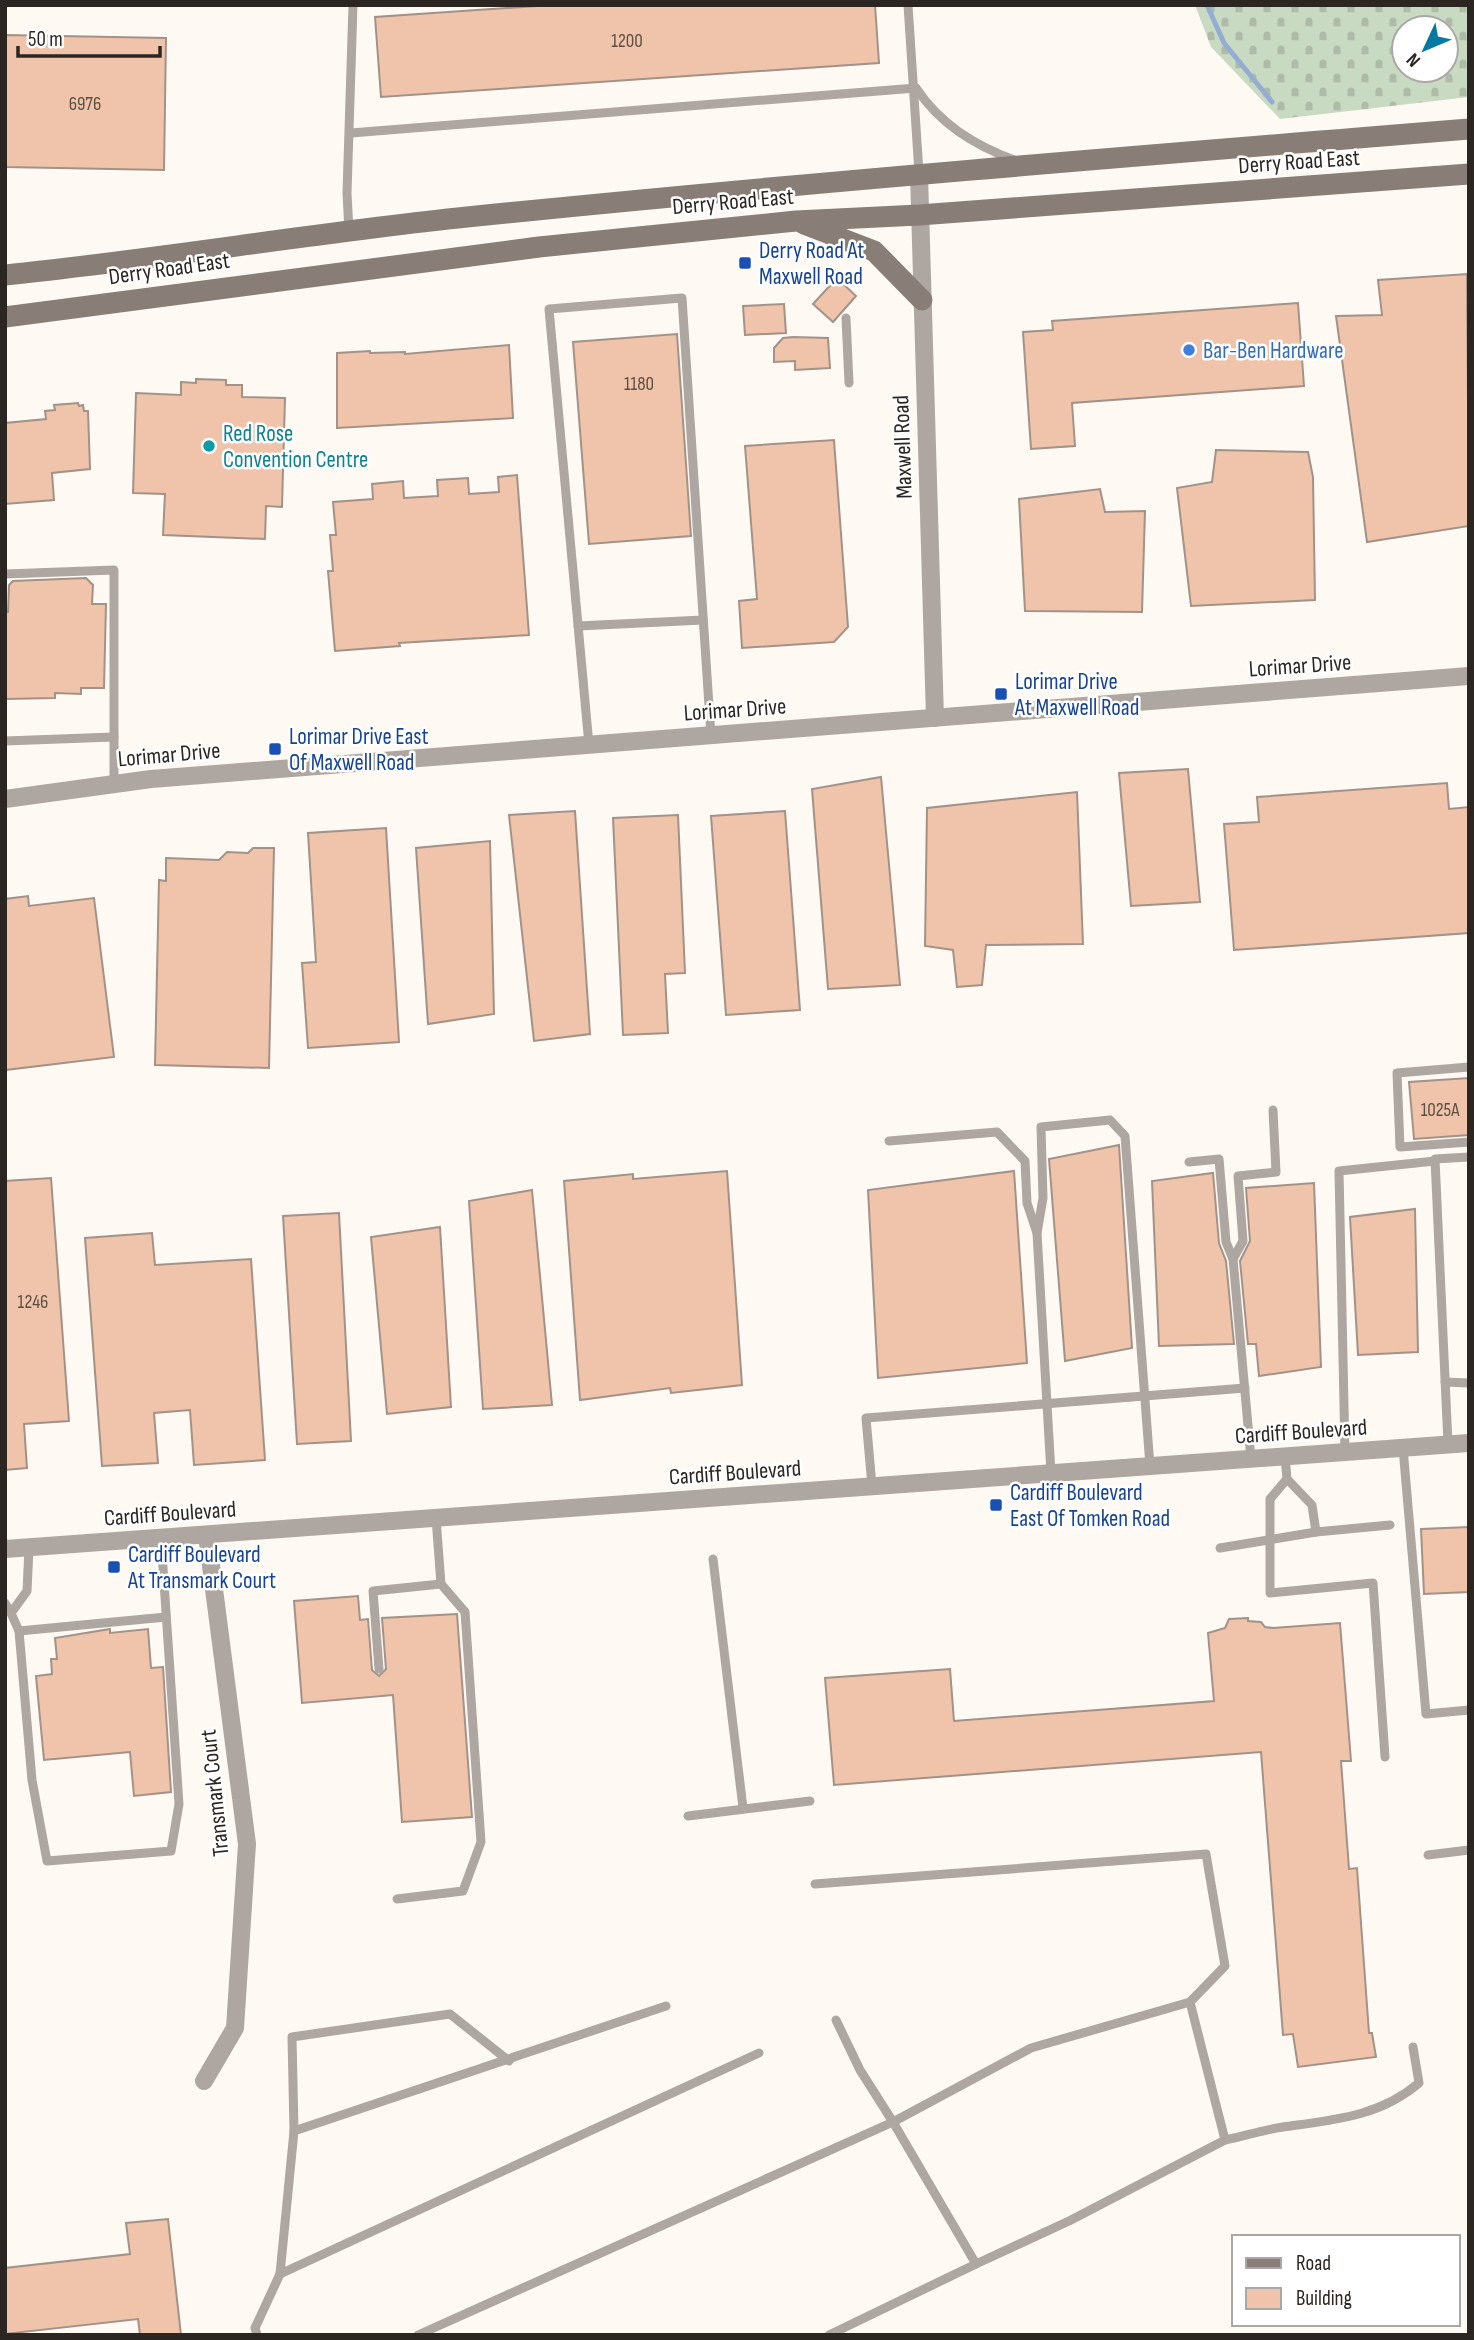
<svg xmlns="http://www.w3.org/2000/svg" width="1474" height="2340" font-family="'Sofia Sans Condensed',sans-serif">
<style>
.cemetery{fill:url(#cemetery-stones);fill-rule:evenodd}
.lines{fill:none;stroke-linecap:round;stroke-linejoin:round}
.stream{stroke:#94add2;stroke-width:5}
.building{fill:#efc4aa;stroke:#a29288;stroke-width:2}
.lane{stroke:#ada6a1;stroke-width:9}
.street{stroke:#ada6a1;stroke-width:18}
.secondary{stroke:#887e77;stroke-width:21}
.transit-dot{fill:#1a4fb4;stroke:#fff;stroke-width:2.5}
.shop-dot{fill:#3f7fe0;stroke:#fff;stroke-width:2.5}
.culture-dot{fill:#0f9aa8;stroke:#fff;stroke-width:2.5}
.labels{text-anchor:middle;stroke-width:5;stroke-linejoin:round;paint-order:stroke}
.number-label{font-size:19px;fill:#5c4e43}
.street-label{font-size:23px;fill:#2b2621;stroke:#fff}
.transit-label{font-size:23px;fill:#164399;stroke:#fff;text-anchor:start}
.shop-label{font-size:23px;fill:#366cbe;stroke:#fff;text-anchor:start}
.culture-label{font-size:23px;fill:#0d838f;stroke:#fff;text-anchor:start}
</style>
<defs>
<pattern id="cemetery-stones" width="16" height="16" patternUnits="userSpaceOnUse" patternTransform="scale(1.75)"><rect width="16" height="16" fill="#c9dac3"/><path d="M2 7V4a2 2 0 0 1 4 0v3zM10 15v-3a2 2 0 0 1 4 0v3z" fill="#adbba7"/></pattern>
</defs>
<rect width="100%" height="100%" fill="#fff9f4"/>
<path class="cemetery" d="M1195,5H1469V97L1280,119L1211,47ZM1404,28H1446V70H1404Z"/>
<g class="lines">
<path class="stream" d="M1207,5L1224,43L1272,102"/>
</g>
<g class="building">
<path d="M552,5H875L879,63L381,97L375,17Z"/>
<path d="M5,35L166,38L164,170L5,167Z"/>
<path d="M1467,274L1469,526L1367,542L1336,316L1382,315L1378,280Z"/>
<path d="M837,278L856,296L833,322L813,304Z"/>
<path d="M1298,303L1304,386L1072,403L1075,446L1031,449L1023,332L1053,330L1052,321Z"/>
<path d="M784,304L786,333L745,335L743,306Z"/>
<path d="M677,334L691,536L589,544L573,342Z"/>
<path d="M793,337L828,338L830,368L795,370V361L774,362V348L783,338Z"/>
<path d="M509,345L513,418L337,428V353L370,351V353L405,352V354Z"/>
<path d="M196,379L226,380V385H242V397L285,398L282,507L266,506L265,539L163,535L165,494L133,493L136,393L181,395V382L196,383Z"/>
<path d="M78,403L79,406L83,405L84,411H88L90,469L52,473L54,500L5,504V423L46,419L45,411L55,410L54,405Z"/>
<path d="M834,440L848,627L834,642L742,648L739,601L757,599L745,446Z"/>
<path d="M1216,450L1308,452L1313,477L1315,600L1191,606L1177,488L1212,482Z"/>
<path d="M517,475L529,635L399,643L400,646L335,651L328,571H333L330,535H336L333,502L373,499L372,484L403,481L404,498L438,496L437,480L468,478L469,494L499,492L498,477Z"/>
<path d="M1100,489L1105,512L1145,511L1142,612L1025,611L1019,499Z"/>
<path d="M86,578L93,585L92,604H106L104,688H81V694L55,693V698L5,699V612H8L9,585L13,581Z"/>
<path d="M1188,769L1200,902L1131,906L1119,773Z"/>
<path d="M881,777L900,985L828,989L812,789Z"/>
<path d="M1447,783L1449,809L1469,807V933L1234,950L1224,824L1259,822L1257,797Z"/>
<path d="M1077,792L1083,944L986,945L982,985L957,987L953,950L925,946L927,808Z"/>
<path d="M575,811L590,1034L534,1041L509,815Z"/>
<path d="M785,811L800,1010L726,1015L711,816Z"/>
<path d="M678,815L685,973L665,974L668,1033L623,1035L613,818Z"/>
<path d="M386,828L399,1042L308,1048L302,963L316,962L308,833Z"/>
<path d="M490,841L494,1014L428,1024L416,848Z"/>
<path d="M253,848H274L269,1068L155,1065L159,880L166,881V858L219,860L227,852L248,853Z"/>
<path d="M28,896L29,906L94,898L114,1057L5,1070V899Z"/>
<path d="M1469,1078V1135L1414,1139L1409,1082Z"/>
<path d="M1119,1145L1132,1348L1065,1361L1049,1159Z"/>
<path d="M727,1171L742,1385L671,1393L670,1388L580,1400L564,1181L633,1174V1179Z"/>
<path d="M1014,1171L1027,1363L878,1378L868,1190Z"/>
<path d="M1213,1173L1219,1243L1226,1261L1234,1344L1159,1346L1152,1181Z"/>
<path d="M51,1178L69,1421L24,1424L27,1468L5,1470V1181Z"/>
<path d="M1314,1183L1321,1367L1259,1376L1256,1344H1248L1240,1261L1250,1241L1246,1188Z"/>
<path d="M532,1190L552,1405L483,1409L469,1201Z"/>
<path d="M1415,1209L1418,1352L1358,1355L1350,1217Z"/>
<path d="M339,1213L351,1441L297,1444L283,1216Z"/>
<path d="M440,1227L451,1407L387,1414L371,1237Z"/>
<path d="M152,1233L155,1265L251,1259L265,1460L194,1465L190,1410L154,1413L158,1463L102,1466L85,1238Z"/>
<path d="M1469,1527V1592L1424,1594L1421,1529Z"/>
<path d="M358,1596L360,1620L368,1619L372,1670L379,1676L386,1669L382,1618L457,1614L472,1817L402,1822L393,1695L302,1703L294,1601Z"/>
<path d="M1248,1618V1621L1261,1622L1265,1627L1273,1628L1340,1623L1351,1761H1341L1349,1869L1357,1868L1369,2033H1372L1376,2057L1298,2067L1293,2034L1283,2035L1261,1752L834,1785L825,1678L950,1669L954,1721L1214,1701L1208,1633L1225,1628L1229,1619Z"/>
<path d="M110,1629V1633L148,1629L151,1668L163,1667L171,1792L134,1796L130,1752L44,1760L36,1676L52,1674L51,1659H57L55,1638Z"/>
<path d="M168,2219L181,2335H140L138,2319L5,2334V2268L130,2254L126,2223Z"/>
</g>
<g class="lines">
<g class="lane">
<path d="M908,5L919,173"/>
<path d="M916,88C940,124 974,145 1014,160"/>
<path d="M351,133L916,88"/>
<path d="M349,231L347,193L353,5"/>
<path d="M846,318L849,383"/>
<path d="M5,574L114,570V784"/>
<path d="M578,626L703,620"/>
<path d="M5,741L114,737"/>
<path d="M589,745L549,309L682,298L711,736"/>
<path d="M1469,1067L1397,1073L1400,1147L1469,1142"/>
<path d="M889,1141L997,1132L1025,1161L1027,1203L1037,1233L1051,1473"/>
<path d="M1189,1162L1219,1159L1226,1242L1233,1259L1251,1459"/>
<path d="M1037,1233L1043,1198L1041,1127L1110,1120L1125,1136L1150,1466"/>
<path d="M1233,1259L1243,1241L1238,1176L1276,1172L1273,1110"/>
<path d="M1445,1382L1469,1383"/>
<path d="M1448,1444L1435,1159L1469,1157"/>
<path d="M1403,1448L1426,1714L1469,1710"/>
<path d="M1345,1452L1339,1171L1435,1161"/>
<path d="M1285,1456L1287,1479L1270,1499V1593L1373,1583L1385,1757"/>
<path d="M1287,1479L1312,1505L1316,1532L1390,1525"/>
<path d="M872,1486L866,1418L1245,1388"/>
<path d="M1220,1548L1316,1532"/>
<path d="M713,1559L743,1808"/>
<path d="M5,1603L11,1613L27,1591L29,1548"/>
<path d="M11,1613L19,1631L32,1780L47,1861L171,1851L179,1804L161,1538"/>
<path d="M19,1631L166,1617"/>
<path d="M379,1669L373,1591L441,1584"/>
<path d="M688,1816L810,1801"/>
<path d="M1428,1855L1469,1850"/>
<path d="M815,1884L1206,1854L1225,1966L1190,2002L1031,2048L893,2122L860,2070L836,2020"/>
<path d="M397,1899L463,1891L481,1842L465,1612L441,1584L436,1518"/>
<path d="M666,2006L294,2131L280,2274L759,2053"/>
<path d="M294,2131L292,2037L450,2014L509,2061"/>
<path d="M1225,2140C1244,2136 1263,2130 1283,2127C1333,2120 1379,2117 1419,2083L1413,2047"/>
<path d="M257,2335L255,2328L280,2274"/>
<path d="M418,2335L893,2122L976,2264L1069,2221L1225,2140L1190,2002"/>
<path d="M829,2335L976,2264"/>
</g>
<g class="street">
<path d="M919,175L935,718"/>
<path d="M5,799L151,779L1469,676"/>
<path d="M5,1549L1469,1443"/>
<path d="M204,2081L235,2028L247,1844L207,1535"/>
</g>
<g class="secondary">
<path d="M804,224L874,251L922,300"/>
<path d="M5,275C160,259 313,233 467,217C801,183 1135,156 1469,129"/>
<path d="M5,317L539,247L796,221L919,215L1469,174"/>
</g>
</g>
<g class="transit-dot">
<rect x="738" y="256" width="14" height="14" rx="3.5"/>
<rect x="994" y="687" width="14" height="14" rx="3.5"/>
<rect x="268" y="742" width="14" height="14" rx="3.5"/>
<rect x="989" y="1498" width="14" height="14" rx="3.5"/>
<rect x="107" y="1560" width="14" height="14" rx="3.5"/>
</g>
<circle class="shop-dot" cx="1189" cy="350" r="7"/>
<circle class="culture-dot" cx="209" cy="446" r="7"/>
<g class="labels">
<g class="number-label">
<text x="627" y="47">1200</text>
<text x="85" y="110">6976</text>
<text x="639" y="390">1180</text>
<text x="1440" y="1116">1025A</text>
<text x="33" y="1308">1246</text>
</g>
<g class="street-label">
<text transform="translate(1299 161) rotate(-4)" y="8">Derry Road East</text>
<text transform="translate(733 201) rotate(-5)" y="8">Derry Road East</text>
<text transform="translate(169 268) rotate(-8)" y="8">Derry Road East</text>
<text transform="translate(902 447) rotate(-92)" y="8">Maxwell Road</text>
<text transform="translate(1300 665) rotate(-4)" y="8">Lorimar Drive</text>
<text transform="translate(735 709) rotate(-4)" y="8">Lorimar Drive</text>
<text transform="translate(169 754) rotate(-5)" y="8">Lorimar Drive</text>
<text transform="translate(1301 1431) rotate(-4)" y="8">Cardiff Boulevard</text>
<text transform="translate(735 1472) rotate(-4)" y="8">Cardiff Boulevard</text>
<text transform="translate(170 1513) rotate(-4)" y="8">Cardiff Boulevard</text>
<text transform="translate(214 1793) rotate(-96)" y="8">Transmark Court</text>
</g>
<g class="transit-label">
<text x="759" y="258">Derry Road At<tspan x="759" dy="26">Maxwell Road</tspan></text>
<text x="1015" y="689">Lorimar Drive<tspan x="1015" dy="26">At Maxwell Road</tspan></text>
<text x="289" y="744">Lorimar Drive East<tspan x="289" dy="26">Of Maxwell Road</tspan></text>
<text x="1010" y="1500">Cardiff Boulevard<tspan x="1010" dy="26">East Of Tomken Road</tspan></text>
<text x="128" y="1562">Cardiff Boulevard<tspan x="128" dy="26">At Transmark Court</tspan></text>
</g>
<g class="shop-label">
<text x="1203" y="358">Bar-Ben Hardware</text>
</g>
<g class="culture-label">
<text x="223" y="441">Red Rose<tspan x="223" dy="26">Convention Centre</tspan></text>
</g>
</g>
<rect width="1474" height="2340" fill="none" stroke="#2b2621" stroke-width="14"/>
<rect x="1232" y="2235" width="228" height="91" fill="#ffffff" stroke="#aaa8a6" stroke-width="2"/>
<rect x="1246" y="2258" width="35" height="10" fill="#887e77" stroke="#aaa8a6" stroke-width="2"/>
<text x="1296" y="2270" font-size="21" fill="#2b2621">Road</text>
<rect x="1246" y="2288" width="35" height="21" fill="#efc4aa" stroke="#aaa8a6" stroke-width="2"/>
<text x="1296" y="2305" font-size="21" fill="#2b2621">Building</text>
<g transform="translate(1425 49) rotate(226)"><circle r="33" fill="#ffffff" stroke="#aaa8a6" stroke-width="2"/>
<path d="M0-5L12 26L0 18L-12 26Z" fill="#0479a2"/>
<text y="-10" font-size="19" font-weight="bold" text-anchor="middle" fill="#2b2621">N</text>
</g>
<path d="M18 46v10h142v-10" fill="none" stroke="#2b2621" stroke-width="3.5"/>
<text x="28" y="46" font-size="21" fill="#2b2621" stroke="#ffffff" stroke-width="5" paint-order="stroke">50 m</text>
</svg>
